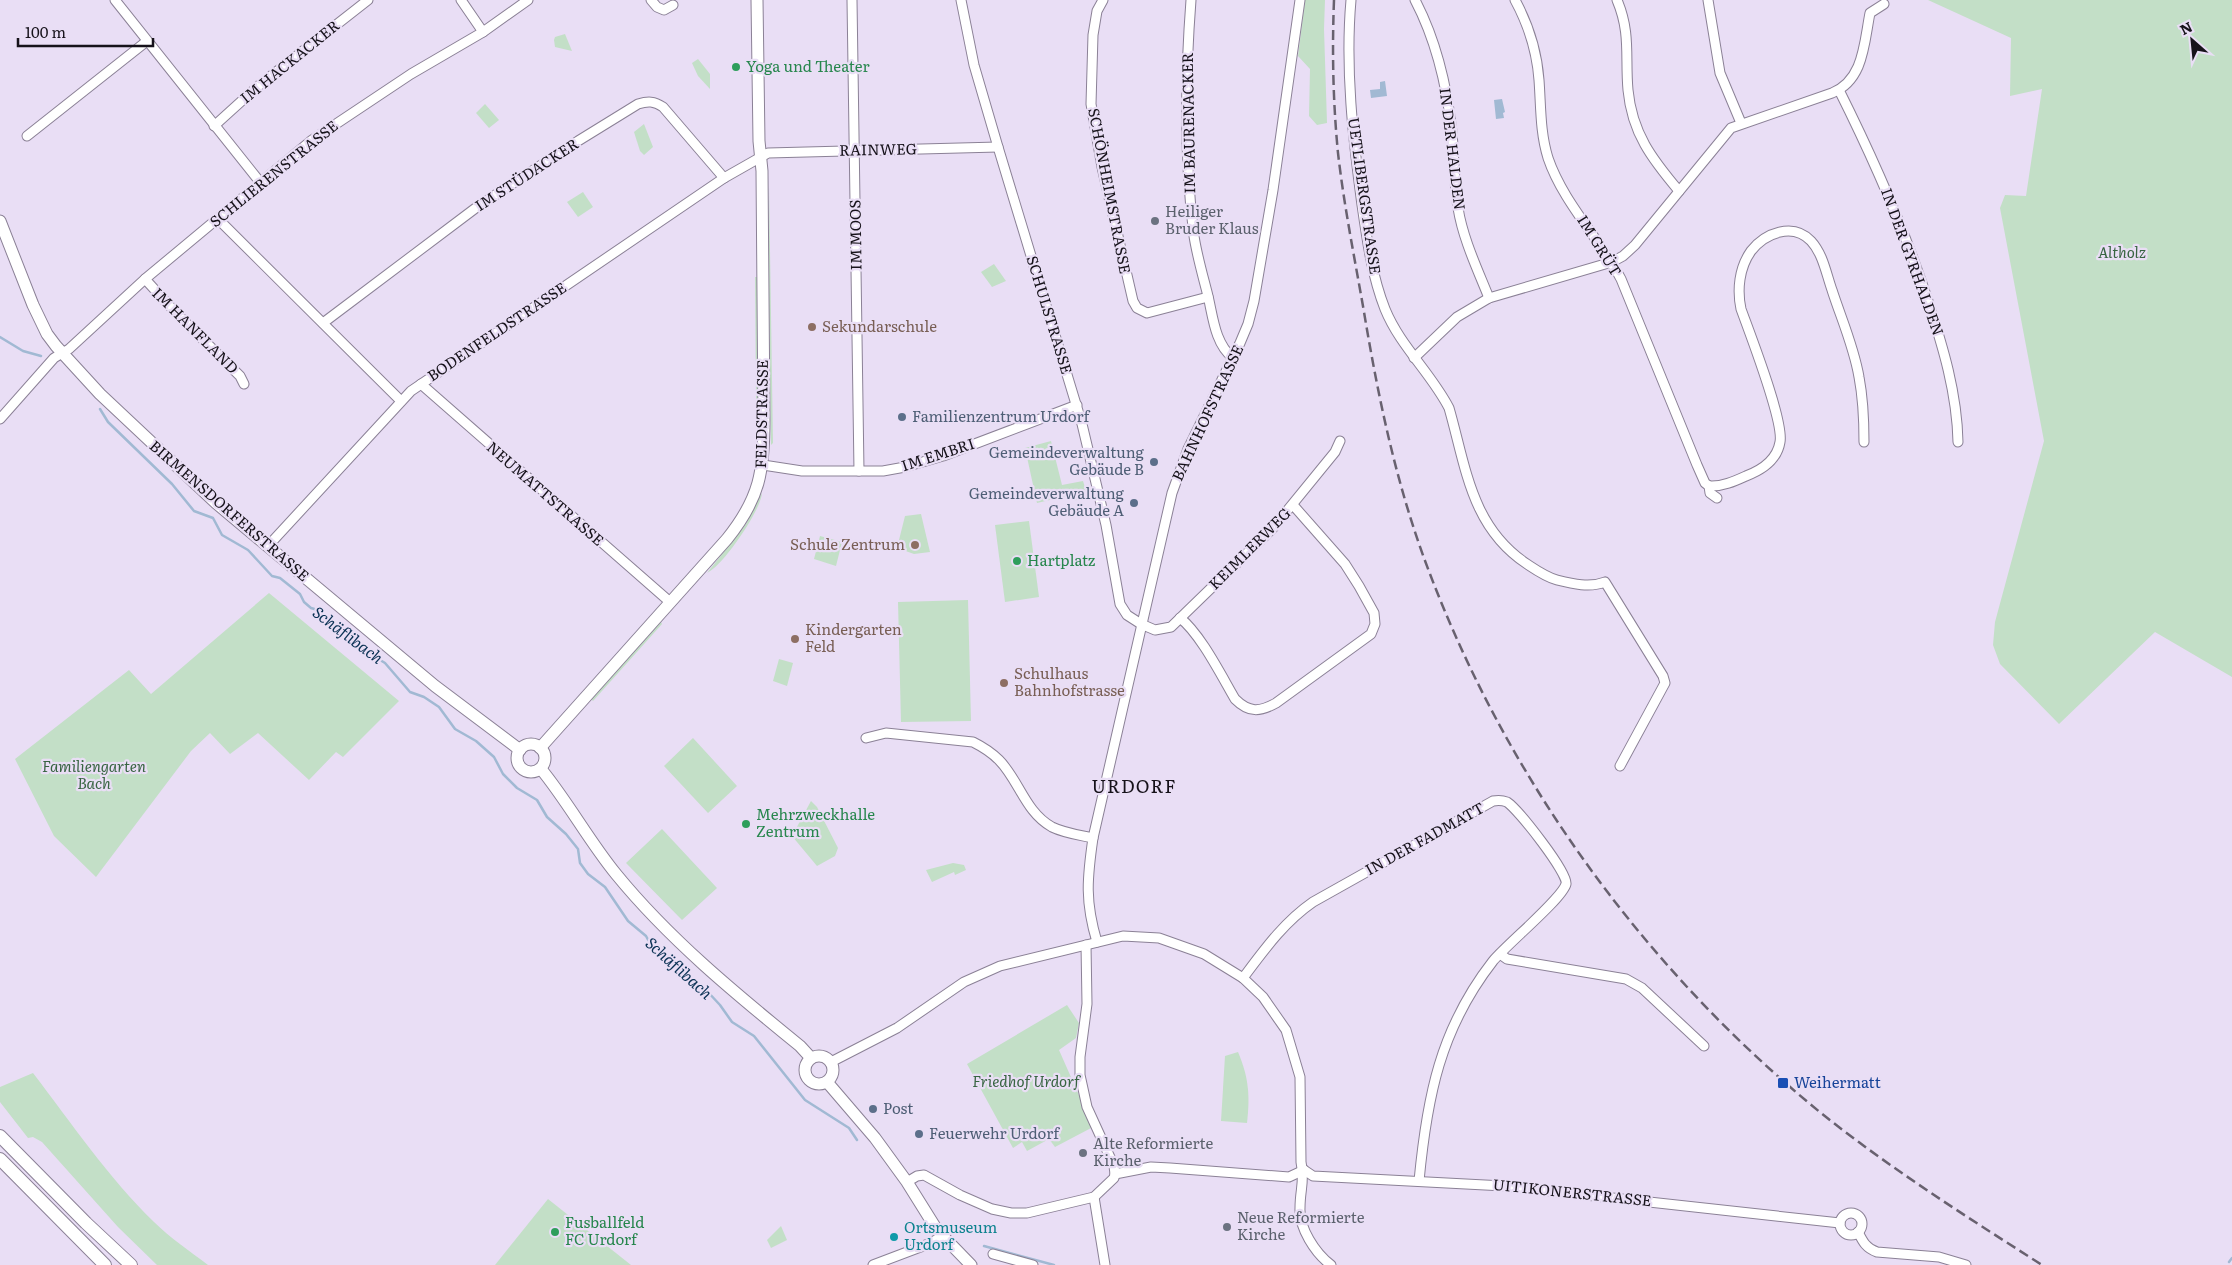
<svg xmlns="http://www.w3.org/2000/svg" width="2232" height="1265" font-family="Literata,serif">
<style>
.green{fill:#c3dfc7}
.water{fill:#a1b9d3}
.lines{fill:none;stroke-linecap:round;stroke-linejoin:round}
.stream{stroke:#a1b9d3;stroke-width:2.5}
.minor-casing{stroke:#8b8196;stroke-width:11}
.major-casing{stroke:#8b8196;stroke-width:13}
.highway-casing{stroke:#8b8196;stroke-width:14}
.minor{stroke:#fff;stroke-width:9}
.major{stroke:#fff;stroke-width:11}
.highway{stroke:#fff;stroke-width:12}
.rail{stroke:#68616f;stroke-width:2.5;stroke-dasharray:10 5;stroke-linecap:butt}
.leisure-dot{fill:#2e9e5b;stroke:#e9def5;stroke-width:2}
.worship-dot{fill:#6b7280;stroke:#e9def5;stroke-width:2}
.education-dot{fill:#8d6e63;stroke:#e9def5;stroke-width:2}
.service-dot{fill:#5c6f8a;stroke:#e9def5;stroke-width:2}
.transit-dot{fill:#1a4fb4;stroke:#e9def5;stroke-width:2}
.culture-dot{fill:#0f9aa8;stroke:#e9def5;stroke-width:2}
.labels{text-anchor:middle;stroke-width:4.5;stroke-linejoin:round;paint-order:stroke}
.street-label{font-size:15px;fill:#16121a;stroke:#e9def5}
.leisure-label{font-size:15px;fill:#27864d;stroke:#e9def5;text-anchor:start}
.worship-label{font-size:15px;fill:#5b616d;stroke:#e9def5;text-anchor:start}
.park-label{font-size:15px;font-style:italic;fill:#376441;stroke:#e9def5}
.education-label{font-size:15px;fill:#785e54;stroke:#e9def5;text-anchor:start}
.service-label{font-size:15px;fill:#4e5e75;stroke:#e9def5;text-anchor:start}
.transit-label{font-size:15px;fill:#164399;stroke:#e9def5;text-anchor:start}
.culture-label{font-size:15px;fill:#0d838f;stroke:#e9def5;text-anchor:start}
.water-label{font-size:16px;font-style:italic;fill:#0a3154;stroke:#e9def5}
.quarter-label{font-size:18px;letter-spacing:1px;fill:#16121a;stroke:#e9def5}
</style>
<rect width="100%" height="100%" fill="#e9def5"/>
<g class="green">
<path d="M1305,0H1325L1324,29L1327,123L1317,125L1309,116L1310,69L1298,56Z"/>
<path d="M1928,0H2232V677L2155,632L2059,724L2000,664L1993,645L1995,622L2044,441L2000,208L2005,195L2026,196L2042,89L2010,96L2011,38Z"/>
<path d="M565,34L572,51L555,47L554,40L555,37Z"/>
<path d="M698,59L710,74V89L698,76L692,63Z"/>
<path d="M485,104L499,120L489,128L476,113Z"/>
<path d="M644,124L653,147L644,155L640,151L634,132Z"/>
<path d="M769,186L773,443L771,445L768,234Z"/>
<path d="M583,192L593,207L578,217L567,202Z"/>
<path d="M994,264L1006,281L992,287L981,272Z"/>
<path d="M755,277H757L758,401L756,399Z"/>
<path d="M1051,441L1062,485L1083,481L1088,497L1073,501L1071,495L1037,503L1025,448Z"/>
<path d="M762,493C761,510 723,566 707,573L746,524Z"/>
<path d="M921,514L930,552L914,554L900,549L898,544L905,516Z"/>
<path d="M1029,521L1039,597L1005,602L995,525Z"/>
<path d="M820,536L842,542L836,566L814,559Z"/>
<path d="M269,593L399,701L343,757L336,752L309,780L258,733L230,754L210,733L191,751L96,877L54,836L15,759L129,670L151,694Z"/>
<path d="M968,600L971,721L901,722L898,602Z"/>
<path d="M661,622L662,624L593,701L591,699Z"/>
<path d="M779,659L793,663L787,686L773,681Z"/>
<path d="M693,738L737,786L708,813L664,766Z"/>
<path d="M811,801L817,807L838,848L835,856L817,866L792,836Z"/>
<path d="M662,829L717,888L682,920L626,863Z"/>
<path d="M953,863L964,865L966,870L955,875L954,872L932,882L926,870Z"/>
<path d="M1067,1005L1079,1023L1076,1038L1059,1050L1093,1127L1055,1147L1049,1139L1027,1151L1022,1142L1013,1148L967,1064Z"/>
<path d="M1238,1052C1249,1078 1250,1096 1247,1123L1221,1121L1225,1056Z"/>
<path d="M33,1073C72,1124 108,1177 154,1222C170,1238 190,1251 208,1265H157L118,1227L42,1142L33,1137L28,1138L0,1102V1087Z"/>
<path d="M548,1199L631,1265H495Z"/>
<path d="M781,1226L787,1240L771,1248L767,1240Z"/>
</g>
<g class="water">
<path d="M1385,81L1387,96L1371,98L1370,90L1380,89V82Z"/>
<path d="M1502,99L1505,112L1503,113L1504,118L1496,119L1494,100Z"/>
</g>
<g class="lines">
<g class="stream">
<path d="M0,337L23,351L41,356"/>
<path d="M100,409L108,422L172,484L194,511L213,518L222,535L248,550L272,576L280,578L300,594L304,602L311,608L321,611L349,641L385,663L410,692L424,697L439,707L455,729L476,741L494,757L503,774L517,788L537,800L547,817L566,834L578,849L580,863L588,874L605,887L628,921L646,936L653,949L659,953L674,959L693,982L707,991L720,1005L732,1022L754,1036L805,1100L849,1128L857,1140"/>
<path d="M984,1246L1054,1265"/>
<path d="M2229,1262L2232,1258"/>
</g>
<g class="minor-casing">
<g id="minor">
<path d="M115,0L260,182"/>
<path d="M461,0L483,32"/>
<path d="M651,0L657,7L664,10L673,5"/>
<path d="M852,0L859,471"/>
<path d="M961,0L974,65L998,147L1082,424L1106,525L1120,604L1127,615L1141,624L1155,630L1171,627L1273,528L1335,452L1340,441"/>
<path d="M1103,0L1097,11L1093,35L1091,104L1102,167L1133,301L1137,308L1147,313L1208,297"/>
<path d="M1191,0C1185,79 1184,158 1194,236C1197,256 1203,276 1208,296C1213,317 1215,344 1233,358"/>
<path d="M1351,0C1345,68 1353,138 1362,205C1367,240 1372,276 1385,309C1400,346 1431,373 1449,408C1466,467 1471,527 1527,564C1536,570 1546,577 1557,580C1573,584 1590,588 1605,582L1663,676L1665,683L1620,766"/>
<path d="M1415,0C1436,40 1447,87 1452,132C1454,157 1454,182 1458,208C1463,239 1477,268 1489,298"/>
<path d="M1515,0C1528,24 1537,52 1539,80C1541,107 1540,132 1548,158C1563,202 1599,238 1621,279L1697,465L1705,483L1709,486"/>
<path d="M1617,0C1631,33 1625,57 1628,90C1632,133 1652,159 1679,191"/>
<path d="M1708,0L1720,73L1741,123"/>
<path d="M1839,90C1873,158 1904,228 1928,301C1943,347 1957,393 1958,442"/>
<path d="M214,126L257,87L368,0"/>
<path d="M27,136L147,41"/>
<path d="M218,219L401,401"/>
<path d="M145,279L177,314L240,376L244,384"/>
<path d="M323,323L477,207L578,141L638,104C648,101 654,101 663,107L724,178"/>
<path d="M1414,358L1457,317L1489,298L1612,262L1623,256L1635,245L1731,128L1832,93C1864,80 1864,43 1870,13L1884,4"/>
<path d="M421,384L670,602"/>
<path d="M0,419L54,358L69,349L145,279L312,140L411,74L483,32L528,0"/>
<path d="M763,465L802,471H883L905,467L943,456L1077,405"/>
<path d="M1709,486C1722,487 1735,481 1746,476C1762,470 1777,460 1780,442C1784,421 1750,334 1741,309C1737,290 1739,268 1751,251C1765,233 1793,222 1811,241C1823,254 1826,273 1832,290C1841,318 1854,347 1859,377C1863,398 1864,420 1864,442"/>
<path d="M1709,486L1710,493L1717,498"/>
<path d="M268,546L411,391L724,178L768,153L998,147"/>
<path d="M1180,618C1200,633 1222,677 1235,699C1249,713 1260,712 1276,703L1371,634L1375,624L1374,613L1359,586L1345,564L1293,505"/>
<path d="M866,738L886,733L973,742C983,747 991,752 999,760C1019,780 1025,812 1052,827C1064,833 1079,835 1093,838"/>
<path d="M1097,942C1085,902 1087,879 1093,838L1172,493L1188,449L1240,343L1248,324L1254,301L1273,190L1300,0"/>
<path d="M1500,954L1507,959L1626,979L1642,988L1704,1046"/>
<path d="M1243,978C1264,950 1284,922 1313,902L1493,801C1498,800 1502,800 1507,802C1518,809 1569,874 1566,884C1562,899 1507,944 1493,961C1440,1029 1427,1097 1419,1181"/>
<path d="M831,1062L897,1028L964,982L1000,966L1123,936L1159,938L1204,954L1243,978L1263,997L1286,1030L1300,1077L1301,1162C1305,1181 1300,1189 1300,1208C1299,1228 1315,1253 1331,1265"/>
<path d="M1304,1170L1313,1176L1504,1186L1840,1223"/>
<path d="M1115,1174L1151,1167L1170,1168L1289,1177L1304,1170"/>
<path d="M907,1182L917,1176L924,1175L960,1195L992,1209L1011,1213H1027L1094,1197L1114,1178L1115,1174L1114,1166L1087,1107L1080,1075V1057L1087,1004L1086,945"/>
<path d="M1094,1197L1105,1265"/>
<circle cx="1851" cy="1224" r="11"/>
<path d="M1858,1232C1863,1242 1866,1248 1877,1252L1939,1257L1966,1265"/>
<path d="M993,1254L1033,1265"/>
<path d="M873,1265L931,1243L942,1236"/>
</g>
</g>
<g class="major-casing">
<g id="major">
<path d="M0,221L33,305L47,334L56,346L100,394L216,503L435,686L520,750"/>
<circle cx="531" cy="758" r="14"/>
<path d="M540,748L727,539C760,498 764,471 764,420L762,171L759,141L757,0"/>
<path d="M541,769C568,802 589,841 616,874C669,939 736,994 800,1046L811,1058"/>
<circle cx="819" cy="1070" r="14"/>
<path d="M827,1082L875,1138L907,1182L937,1230L971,1265"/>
</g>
</g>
<g class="highway-casing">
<g id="highway">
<path d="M0,1136L86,1223L131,1265"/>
<path d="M0,1159L105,1265"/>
</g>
</g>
<use href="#minor" class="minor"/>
<use href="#major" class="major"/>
<use href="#highway" class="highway"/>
<path class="rail" d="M1334,0C1332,51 1333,102 1338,153C1344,206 1355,260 1364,312C1378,396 1395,478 1424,558C1503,774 1643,968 1821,1113C1891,1169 1967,1217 2042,1265"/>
</g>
<g class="leisure-dot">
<circle cx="736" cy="67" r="5"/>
<circle cx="1017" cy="561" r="5"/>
<circle cx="746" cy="824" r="5"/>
<circle cx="555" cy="1232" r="5"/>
</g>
<g class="worship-dot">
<circle cx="1155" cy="221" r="5"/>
<circle cx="1083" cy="1153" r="5"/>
<circle cx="1227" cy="1227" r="5"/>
</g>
<g class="education-dot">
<circle cx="812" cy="327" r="5"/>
<circle cx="915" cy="545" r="5"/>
<circle cx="795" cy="639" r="5"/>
<circle cx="1004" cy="683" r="5"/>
</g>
<g class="service-dot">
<circle cx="902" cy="417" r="5"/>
<circle cx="1154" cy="462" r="5"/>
<circle cx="1134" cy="503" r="5"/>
<circle cx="873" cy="1109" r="5"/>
<circle cx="919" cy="1134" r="5"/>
</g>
<rect class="transit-dot" x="1777" y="1077" width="12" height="12" rx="2.5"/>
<circle class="culture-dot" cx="894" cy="1237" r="5"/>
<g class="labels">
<g class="street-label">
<text transform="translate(290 62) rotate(-39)" y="5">IM HACKACKER</text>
<text transform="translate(1189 123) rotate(-91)" y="5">IM BAURENACKER</text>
<text transform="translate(1452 149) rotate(83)" y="5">IN DER HALDEN</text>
<text transform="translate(878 150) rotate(-1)" y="5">RAINWEG</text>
<text transform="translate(274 174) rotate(-39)" y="5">SCHLIERENSTRASSE</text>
<text transform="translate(527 175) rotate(-33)" y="5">IM STÜDACKER</text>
<text transform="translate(1109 191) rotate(79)" y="5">SCHÖNHEIMSTRASSE</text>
<text transform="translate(1364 196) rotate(82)" y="5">UETLIBERGSTRASSE</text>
<text transform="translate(856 235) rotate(-91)" y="5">IM MOOS</text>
<text transform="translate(1599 246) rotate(58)" y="5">IM GRÜT</text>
<text transform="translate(1912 262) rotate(70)" y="5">IN DER GYRHALDEN</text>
<text transform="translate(1049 315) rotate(73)" y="5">SCHULSTRASSE</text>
<text transform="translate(195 331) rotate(45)" y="5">IM HANFLAND</text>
<text transform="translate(497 332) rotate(-34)" y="5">BODENFELDSTRASSE</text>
<text transform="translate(1208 413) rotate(-65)" y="5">BAHNHOFSTRASSE</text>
<text transform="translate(762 414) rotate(-89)" y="5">FELDSTRASSE</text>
<text transform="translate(938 455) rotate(-18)" y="5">IM EMBRI</text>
<text transform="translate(545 494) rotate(41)" y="5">NEUMATTSTRASSE</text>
<text transform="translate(229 511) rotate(41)" y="5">BIRMENSDORFERSTRASSE</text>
<text transform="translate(1250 549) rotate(-45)" y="5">KEIMLERWEG</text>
<text transform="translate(1425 839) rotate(-29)" y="5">IN DER FADMATT</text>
<text transform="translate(1572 1193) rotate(6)" y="5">UITIKONERSTRASSE</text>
</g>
<g class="leisure-label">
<text x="746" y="72">Yoga und Theater</text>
<text x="1027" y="566">Hartplatz</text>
<text x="756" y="820">Mehrzweckhalle<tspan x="756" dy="17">Zentrum</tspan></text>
<text x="565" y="1228">Fusballfeld<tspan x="565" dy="17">FC Urdorf</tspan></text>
</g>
<g class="worship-label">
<text x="1165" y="217">Heiliger<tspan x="1165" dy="17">Bruder Klaus</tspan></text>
<text x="1093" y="1149">Alte Reformierte<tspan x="1093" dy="17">Kirche</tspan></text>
<text x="1237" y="1223">Neue Reformierte<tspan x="1237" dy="17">Kirche</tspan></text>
</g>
<g class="park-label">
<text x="2122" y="258">Altholz</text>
<text x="94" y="772">Familiengarten<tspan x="94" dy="17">Bach</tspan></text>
<text x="1026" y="1087">Friedhof Urdorf</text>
</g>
<g class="education-label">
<text x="822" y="332">Sekundarschule</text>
<text x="905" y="550" text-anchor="end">Schule Zentrum</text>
<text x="805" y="635">Kindergarten<tspan x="805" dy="17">Feld</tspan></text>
<text x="1014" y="679">Schulhaus<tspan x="1014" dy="17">Bahnhofstrasse</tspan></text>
</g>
<g class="service-label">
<text x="912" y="422">Familienzentrum Urdorf</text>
<text x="1144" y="458" text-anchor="end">Gemeindeverwaltung<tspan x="1144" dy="17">Gebäude B</tspan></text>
<text x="1124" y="499" text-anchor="end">Gemeindeverwaltung<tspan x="1124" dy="17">Gebäude A</tspan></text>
<text x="883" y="1114">Post</text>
<text x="929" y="1139">Feuerwehr Urdorf</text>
</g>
<g class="transit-label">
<text x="1794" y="1088">Weihermatt</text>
</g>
<g class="culture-label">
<text x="904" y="1233">Ortsmuseum<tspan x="904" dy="17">Urdorf</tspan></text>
</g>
<g class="water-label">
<text transform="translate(348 635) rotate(37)" y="6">Schäflibach</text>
<text transform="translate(679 968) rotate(42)" y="6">Schäflibach</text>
</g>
<g class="quarter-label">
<text x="1134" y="793">URDORF</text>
</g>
</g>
<g transform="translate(2192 40) rotate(333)" stroke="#e9def5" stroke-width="4" paint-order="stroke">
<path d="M0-4L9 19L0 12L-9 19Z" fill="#16121a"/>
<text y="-8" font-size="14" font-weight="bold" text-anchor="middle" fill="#16121a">N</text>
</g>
<path d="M18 38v8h135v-8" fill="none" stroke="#16121a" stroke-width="2.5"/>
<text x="25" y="38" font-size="15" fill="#16121a" stroke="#e9def5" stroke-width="4" paint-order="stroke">100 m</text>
</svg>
